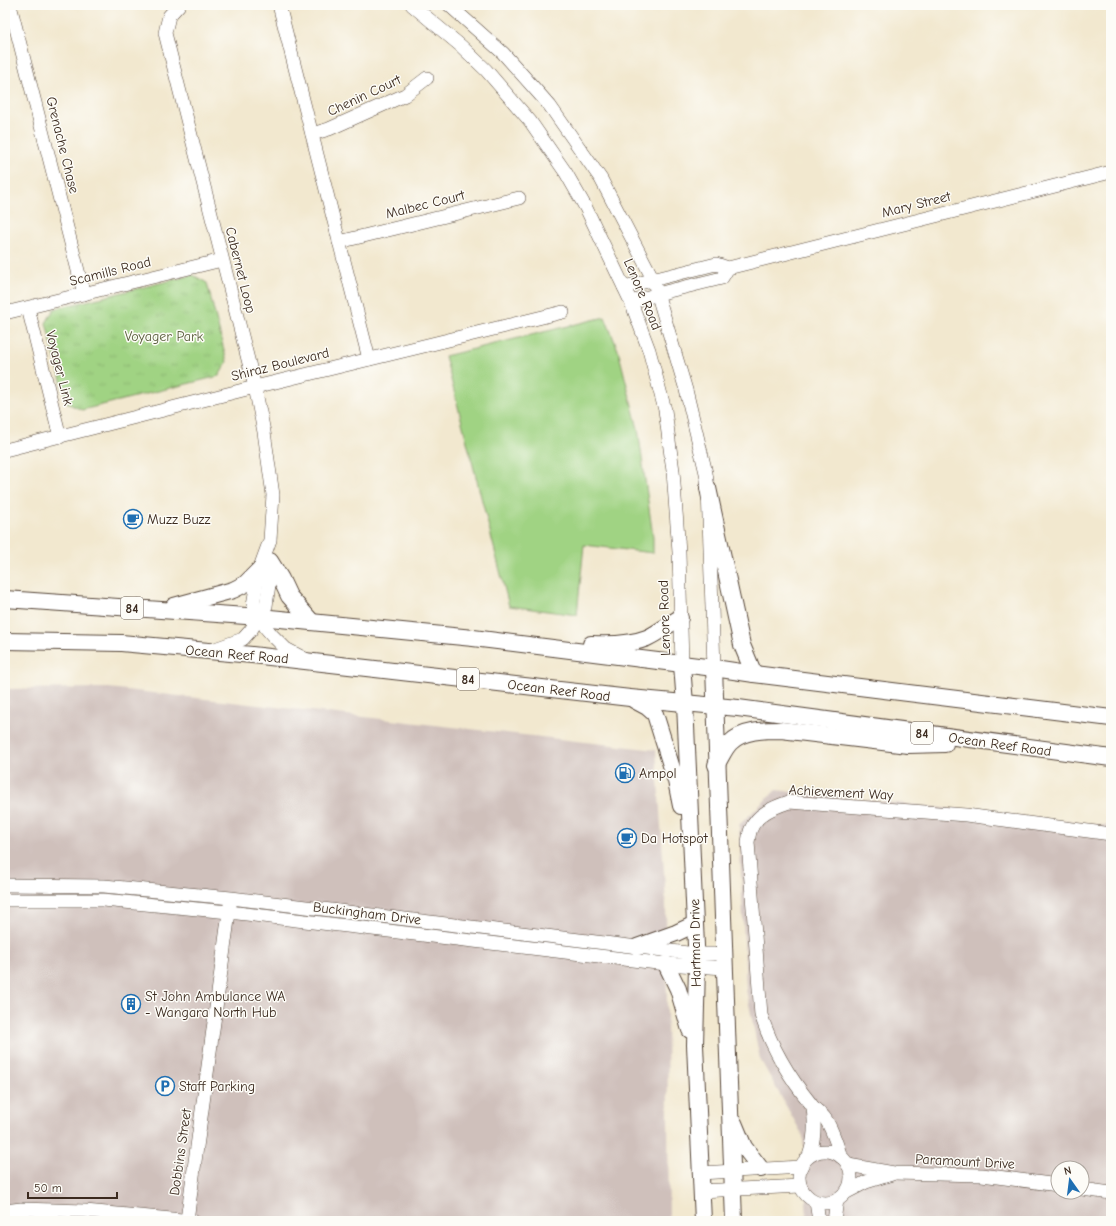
<svg xmlns="http://www.w3.org/2000/svg" width="1116" height="1226" font-family="'Comic Neue',sans-serif">
<style>
.industrial{fill:#cfc0bb;fill-rule:evenodd}
.grass{fill:url(#grass-tufts);stroke:#6e7e50}
.garden{fill:#a0d383;stroke:#6e7e50}
.lines{fill:none;stroke-linecap:round;stroke-linejoin:round}
.minor-casing{stroke:#564639;stroke-width:14}
.major-casing{stroke:#564639;stroke-width:18}
.minor{stroke:#fff;stroke-width:13}
.major{stroke:#fff;stroke-width:16}
.labels{text-anchor:middle;stroke-width:3;stroke-linejoin:round;paint-order:stroke}
.shield{fill:#fdfcf7;stroke:#75695f;stroke-width:1}
.shield-label{font-size:13px;font-weight:bold;fill:#3b2a1e}
.street-label{font-size:14px;fill:#3b2a1e;stroke:#fdfcf7}
.park-label{font-size:14px;fill:#595d3c;stroke:#fdfcf7}
.poi-label{font-size:14px;fill:#3b2a1e;stroke:#fdfcf7;text-anchor:start}
</style>
<defs>
<pattern id="grass-tufts" width="24" height="20" patternUnits="userSpaceOnUse"><rect width="24" height="20" fill="#a0d383"/><path d="M3 7l-1-3M5 7V3M7 7l1-3M15 17l-1-3M17 17v-4M19 17l1-3" fill="none" stroke="#8bb571"/></pattern>
</defs>
<rect width="100%" height="100%" fill="#fdfcf7"/>
<filter id="ink" filterUnits="userSpaceOnUse"><feTurbulence type="fractalNoise" baseFrequency=".025" numOctaves="2"/><feDisplacementMap in="SourceGraphic" scale="8" xChannelSelector="R" yChannelSelector="G"/><feConvolveMatrix kernelMatrix="1 2 1 2 8 2 1 2 1" color-interpolation-filters="sRGB"/></filter>
<filter id="wash" filterUnits="userSpaceOnUse"><feTurbulence type="fractalNoise" baseFrequency=".012" numOctaves="4" result="noise"/><feDisplacementMap in="SourceGraphic" scale="16" xChannelSelector="R" yChannelSelector="G"/><feGaussianBlur stdDeviation="0.9" result="paint"/><feColorMatrix in="noise" values="0 0 0 0 0 0 0 0 0 0 0 0 0 0 0 0 0 1.4 0 .05"/><feComposite in="paint" operator="in"/></filter>
<g filter="url(#wash)">
<rect width="100%" height="100%" fill="#f2e8cf"/>
<g class="industrial">
<path d="M109,688L656,750L666,903L669,1221H5V689Z"/>
<path d="M776,790L1111,826V1221H807L803,1136L760,1059L746,989L739,825ZM1058,1168H1082V1192H1058Z"/>
</g>
<path class="grass" d="M193,275L207,283L227,362L219,376L82,410L67,403L46,323L54,309Z"/>
<path class="garden" d="M605,317L618,350L638,429L653,537V553L584,545L577,615L509,606L445,356Z"/>
</g>
<g filter="url(#ink)">
<g class="lines">
<g class="minor-casing">
<g id="minor">
<path d="M10,5L84,294"/>
<path d="M179,5L169,16L165,33L255,387L264,432L273,495L270,540L259,570L253,605L266,628L272,635L286,649L307,660"/>
<path d="M279,5L369,359"/>
<path d="M412,5L461,46L486,70L530,121L566,173L586,208L631,302L649,350L665,410L673,471L679,552L682,665"/>
<path d="M449,5L503,53L550,106L601,179L653,279L686,390L706,473L708,488L714,668"/>
<path d="M312,134L329,129L405,95L427,78"/>
<path d="M339,242L519,198"/>
<path d="M624,287L716,264L728,268L1111,172"/>
<path d="M631,302L669,291L722,278L728,268"/>
<path d="M28,308L60,437"/>
<path d="M5,313L222,260"/>
<path d="M5,450L255,387L563,312"/>
<path d="M212,650L243,639L251,630L266,606L271,570L270,560"/>
<path d="M5,885L104,886L231,898L696,954H724"/>
<path d="M5,900H103L229,912L666,964L724,968"/>
<circle cx="825" cy="1177" r="26"/>
<path d="M809,1156C815,1138 815,1126 813,1107"/>
<path d="M841,1157C837,1145 832,1127 824,1117C820,1112 814,1109 811,1104C789,1077 772,1049 761,1015L748,842C749,838 749,833 751,829C757,814 774,807 789,802L966,815L1111,834"/>
<path d="M848,1165L894,1173L982,1175L1058,1185"/>
<path d="M700,1173L801,1167"/>
<path d="M1082,1189L1111,1193"/>
<path d="M701,1191L800,1186"/>
<path d="M845,1193L866,1182L892,1174"/>
<path d="M816,1202L819,1221"/>
<path d="M5,1211L21,1209L85,1211L193,1221"/>
<path d="M187,1220L230,905"/>
<path d="M834,1221L837,1200"/>
</g>
</g>
<g class="major-casing">
<g id="major">
<path d="M708,488L742,645L754,674"/>
<path d="M270,561L281,579L289,596L312,622"/>
<path d="M5,599L260,617L473,638L714,668L754,674L1111,718"/>
<path d="M174,606L233,590L245,584L259,570"/>
<path d="M5,641L121,643L252,655L630,698L738,708L1111,758"/>
<path d="M591,644C610,645 629,645 647,638C658,633 669,624 680,618"/>
<path d="M682,665L685,704L695,924L697,967L695,1045L703,1221"/>
<path d="M714,668L734,1221"/>
<path d="M634,700L647,707L655,714L676,781L681,806"/>
<path d="M716,765C721,758 724,749 730,743C742,730 765,730 781,730L908,745L945,744"/>
<path d="M637,947L676,933L695,924"/>
<path d="M666,964L678,989L690,1030"/>
<path d="M734,1123L744,1147L761,1169"/>
</g>
</g>
<use href="#minor" class="minor"/>
<use href="#major" class="major"/>
</g>
</g>
<defs>
<g id="cafe-ring" transform="scale(1)"><circle r="9.5" fill="#fdfcf7" stroke="#1f6fb2" stroke-width="1.5"/><path d="M-5.5-4.5H6V0H3Q3 3.5 0 3.5H-2.5Q-5.5 3.5-5.5 0ZM3-3.2v2h1.7v-2ZM-6 4.5H4V6H-6Z" fill="#1f6fb2"/></g>
<g id="fuel-ring" transform="scale(1)"><circle r="9.5" fill="#fdfcf7" stroke="#1f6fb2" stroke-width="1.5"/><path d="M-5.5-6h7V0h2V4h1.3V-2.5L3-4.5l.8-.8L6-3V5H2.5V1h-1V6h-7ZM-4.2-4.7v3.2H.2V-4.7Z" fill="#1f6fb2"/></g>
<g id="building-ring" transform="scale(1)"><circle r="9.5" fill="#fdfcf7" stroke="#1f6fb2" stroke-width="1.5"/><path d="M-4-6H4V6H1V3H-1V6H-4ZM-2.5-4.3h1.7v1.8h-1.7ZM.8-4.3h1.7v1.8H.8ZM-2.5-1h1.7V.8h-1.7ZM.8-1h1.7V.8H.8Z" fill="#1f6fb2"/></g>
<g id="parking-ring" transform="scale(1)"><circle r="9.5" fill="#fdfcf7" stroke="#1f6fb2" stroke-width="1.5"/><path d="M-3.5-5.5H1a3.5 3.5 0 0 1 0 7H-1V5.5H-3.5ZM-1-3.4V-.6H.8a1.4 1.4 0 0 0 0-2.8Z" fill="#1f6fb2"/></g>
</defs>
<g fill-rule="evenodd">
<use href="#cafe-ring" x="133" y="519"/>
<use href="#fuel-ring" x="625" y="773"/>
<use href="#cafe-ring" x="627" y="838"/>
<use href="#building-ring" x="131" y="1004"/>
<use href="#parking-ring" x="165" y="1086"/>
</g>
<g class="labels">
<g class="shield">
<rect x="121" y="597" width="22" height="22" rx="3"/>
<rect x="457" y="668" width="22" height="22" rx="3"/>
<rect x="911" y="722" width="22" height="22" rx="3"/>
</g>
<g class="shield-label">
<text x="132" y="613">84</text>
<text x="468" y="684">84</text>
<text x="922" y="738">84</text>
</g>
<g class="street-label">
<text transform="translate(364 95) rotate(-25)" y="5">Chenin Court</text>
<text transform="translate(63 145) rotate(76)" y="5">Grenache Chase</text>
<text transform="translate(425 204) rotate(-14)" y="5">Malbec Court</text>
<text transform="translate(916 204) rotate(-14)" y="5">Mary Street</text>
<text transform="translate(241 270) rotate(76)" y="5">Cabernet Loop</text>
<text transform="translate(110 271) rotate(-14)" y="5">Scamills Road</text>
<text transform="translate(643 294) rotate(67)" y="5">Lenore Road</text>
<text transform="translate(280 364) rotate(-14)" y="5">Shiraz Boulevard</text>
<text transform="translate(60 368) rotate(76)" y="5">Voyager Link</text>
<text transform="translate(664 618) rotate(-92)" y="5">Lenore Road</text>
<text transform="translate(237 654) rotate(5)" y="5">Ocean Reef Road</text>
<text transform="translate(559 690) rotate(7)" y="5">Ocean Reef Road</text>
<text transform="translate(1000 744) rotate(8)" y="5">Ocean Reef Road</text>
<text transform="translate(841 792) rotate(3)" y="5">Achievement Way</text>
<text transform="translate(367 913) rotate(7)" y="5">Buckingham Drive</text>
<text transform="translate(695 943) rotate(-91)" y="5">Hartman Drive</text>
<text transform="translate(180 1152) rotate(-82)" y="5">Dobbins Street</text>
<text transform="translate(965 1161) rotate(3)" y="5">Paramount Drive</text>
</g>
<g class="park-label">
<text x="164" y="341">Voyager Park</text>
</g>
<g class="poi-label">
<text x="147" y="524">Muzz Buzz</text>
<text x="639" y="778">Ampol</text>
<text x="641" y="843">Da Hotspot</text>
<text x="145" y="1001">St John Ambulance WA<tspan x="145" dy="16">- Wangara North Hub</tspan></text>
<text x="179" y="1091">Staff Parking</text>
</g>
</g>
<rect width="1116" height="1226" fill="none" stroke="#fdfcf7" stroke-width="20"/>
<g transform="translate(1070 1180) rotate(346)"><circle r="19" fill="#fdfcf7" stroke="#afa8a0"/>
<path d="M0-3L7 15L0 10L-7 15Z" fill="#1f6fb2"/>
<text y="-6" font-size="11" font-weight="bold" text-anchor="middle" fill="#3b2a1e">N</text>
</g>
<path d="M28 1192v6h89v-6" fill="none" stroke="#3b2a1e" stroke-width="2"/>
<text x="34" y="1192" font-size="12" fill="#3b2a1e" stroke="#fdfcf7" stroke-width="3" paint-order="stroke">50 m</text>
</svg>
